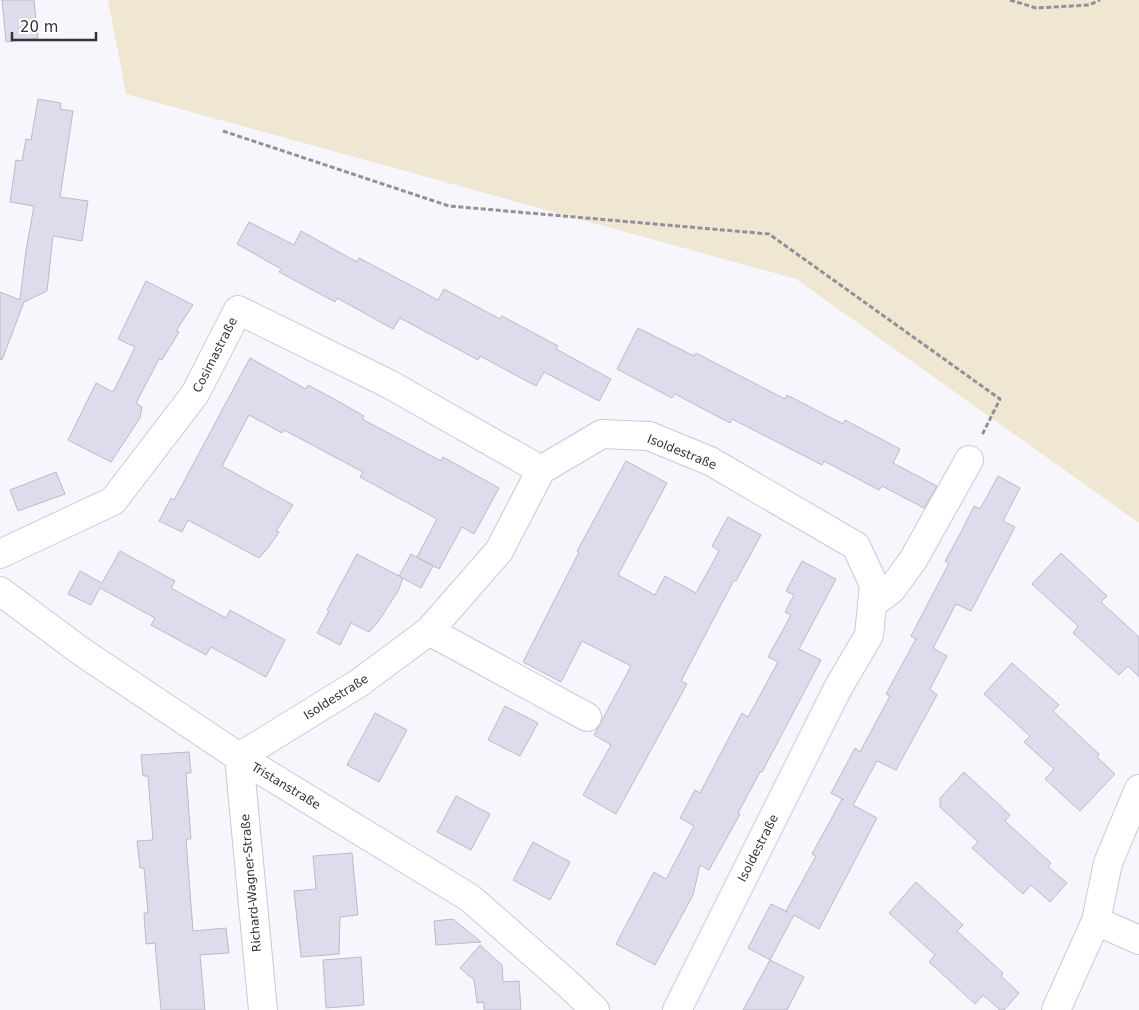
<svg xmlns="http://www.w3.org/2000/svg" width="1139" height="1010" font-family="'DejaVu Sans',sans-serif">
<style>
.green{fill:#f0e7d2}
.building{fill:#dfdbec;stroke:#bdb9c9}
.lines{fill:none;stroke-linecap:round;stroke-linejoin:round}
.minor-casing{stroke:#ccc8d8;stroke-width:30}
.path{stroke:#939198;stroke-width:3;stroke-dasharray:5 2.5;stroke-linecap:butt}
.minor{stroke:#fff;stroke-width:28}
.labels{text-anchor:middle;stroke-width:4.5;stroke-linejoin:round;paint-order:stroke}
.street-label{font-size:12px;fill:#333238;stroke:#fff}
</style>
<rect width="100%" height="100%" fill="#f8f6fd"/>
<path class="green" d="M108,0H1139V523L796,279L126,94Z"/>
<g class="building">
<path d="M2,0H34L38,38L6,42Z"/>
<path d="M38,99L61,103L60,109L73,111L60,197L88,201L82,241L53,236L47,291L24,302L2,360L0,359V292L20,300L26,250L34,206L10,202L16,160L22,161L26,139L31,140Z"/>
<path d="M249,222L294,245L301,231L357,262L359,258L438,300L444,289L500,319L502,316L558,346L556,349L611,379L599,401L544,372L536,386L480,356L478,360L400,318L393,329L337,298L335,302L279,272L281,269L237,244Z"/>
<path d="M146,281L193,305L176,331L179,332L162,360L159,359L136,403L142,407L140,418L111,462L68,440L96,383L113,392L124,370L135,347L118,339Z"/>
<path d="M638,328L694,356L696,353L785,399L787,395L843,424L845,420L900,449L893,463L937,486L924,508L882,486L879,490L824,461L822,465L732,419L730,423L675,394L672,398L617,369Z"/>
<path d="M250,358L306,389L308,385L336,400L364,416L362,419L441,461L443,457L499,488L474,534L462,527L439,569L417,557L437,519L360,477L363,472L284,430L282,433L249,415L222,466L293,505L276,531L279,532L268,548L259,558L188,520L182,532L159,521L171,498L174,500Z"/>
<path d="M626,461L667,483L618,575L655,595L665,576L696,593L719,551L712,546L728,517L761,535L736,581L734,580L681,681L687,684L616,814L583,795L611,745L594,735L631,666L582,641L561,682L523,662L579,552L577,551Z"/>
<path d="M56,472L65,494L18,511L10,490Z"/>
<path d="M998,476L1020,488L1003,521L1015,527L971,611L956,604L933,648L947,656L930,689L937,695L896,770L877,761L853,805L877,818L819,929L794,915L770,960L804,977L787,1010H743L770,960L748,948L771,904L788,912L786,911L816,856L812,854L842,799L844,800L831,793L855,748L860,752L890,696L886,694L916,639L917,640L911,636L949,563L945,561L960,534L974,506L980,509Z"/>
<path d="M120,551L175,581L171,588L226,618L230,610L285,640L266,677L211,647L206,655L151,625L155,618L100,588L91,605L68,594L80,571L102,583Z"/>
<path d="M1061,553L1107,596L1101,602L1139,637V677L1128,666L1119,675L1073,633L1078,626L1032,584Z"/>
<path d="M357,554L403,578L398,591L378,622L369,632L351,623L340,645L317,633L329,611L327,610Z"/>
<path d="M411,554L433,566L421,588L399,576Z"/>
<path d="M802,561L836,579L799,649L821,660L762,772H760L738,813L740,814L709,870L700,865L693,895L655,965L616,944L654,872L666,879L694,826L680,818L695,790L700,793L742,713L748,717L778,662L768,657L791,615L785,612L794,595L786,591Z"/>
<path d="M1012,663L1059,705L1053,711L1099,754L1097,757L1115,774L1080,811L1045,779L1054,769L1024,742L1030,736L984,694Z"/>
<path d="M505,706L538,723L520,756L488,740Z"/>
<path d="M375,713L407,730L379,782L347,765Z"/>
<path d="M189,752L191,773H186L191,839H186L193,931L226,928L229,953L200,955L205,1010H161L155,943L146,944L144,913H148L144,868H140L137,841L153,840L148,776H143L141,755Z"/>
<path d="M964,772L1010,815L1005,821L1051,863L1048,867L1067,883L1050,902L1031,885L1023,894L972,848L978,842L940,807V798Z"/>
<path d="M456,796L490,814L471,850L437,832Z"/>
<path d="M533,842L570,862L550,900L513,880Z"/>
<path d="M352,853L358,915L340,917L339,954L301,957L294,891L316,889L313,856Z"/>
<path d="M916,882L963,925L957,931L1003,973L1001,976L1019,993L1004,1010H1000L983,995L975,1004L929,962L935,955L889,913Z"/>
<path d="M453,919L481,942L436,945L434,921Z"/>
<path d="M480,945L502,965L503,982L519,981L521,1010H484V1002L477,1003L474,980L460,968Z"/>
<path d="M361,957L364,1005L326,1008L323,960Z"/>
</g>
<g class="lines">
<g class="minor-casing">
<g id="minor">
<path d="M0,554L113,501L195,394L238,310L389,384L541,470"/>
<path d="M0,591L82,652L239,757L470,898L568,984L595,1010"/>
<path d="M872,604L891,590L913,560L969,460"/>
<path d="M429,631L587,717"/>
<path d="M1096,921L1139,940"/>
<path d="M263,1010L239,757L359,683L429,631L499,551L541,470L602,434L649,436L710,461L856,546L874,585L869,635L838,688L677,1010"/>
<path d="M1056,1010L1096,921L1108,863L1139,789"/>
</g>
</g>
<g class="path">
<path d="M1010,0L1036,8L1089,5L1100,0"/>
<path d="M223,131L449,206L769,234L1000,399L982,435"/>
</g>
<use href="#minor" class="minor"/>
</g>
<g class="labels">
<g class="street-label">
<text transform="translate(215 355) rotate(-63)" y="4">Cosimastraße</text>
<text transform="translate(682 452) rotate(22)" y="4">Isoldestraße</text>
<text transform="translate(336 697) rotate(-32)" y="4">Isoldestraße</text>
<text transform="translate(286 786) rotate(31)" y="4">Tristanstraße</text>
<text transform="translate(758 848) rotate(-63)" y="4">Isoldestraße</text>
<text transform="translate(251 883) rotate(-95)" y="4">Richard-Wagner-Straße</text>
</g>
</g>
<path d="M12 32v8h84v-8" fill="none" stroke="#333238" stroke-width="2.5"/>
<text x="20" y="32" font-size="15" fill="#333238" stroke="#ffffff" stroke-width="4" paint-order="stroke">20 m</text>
</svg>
